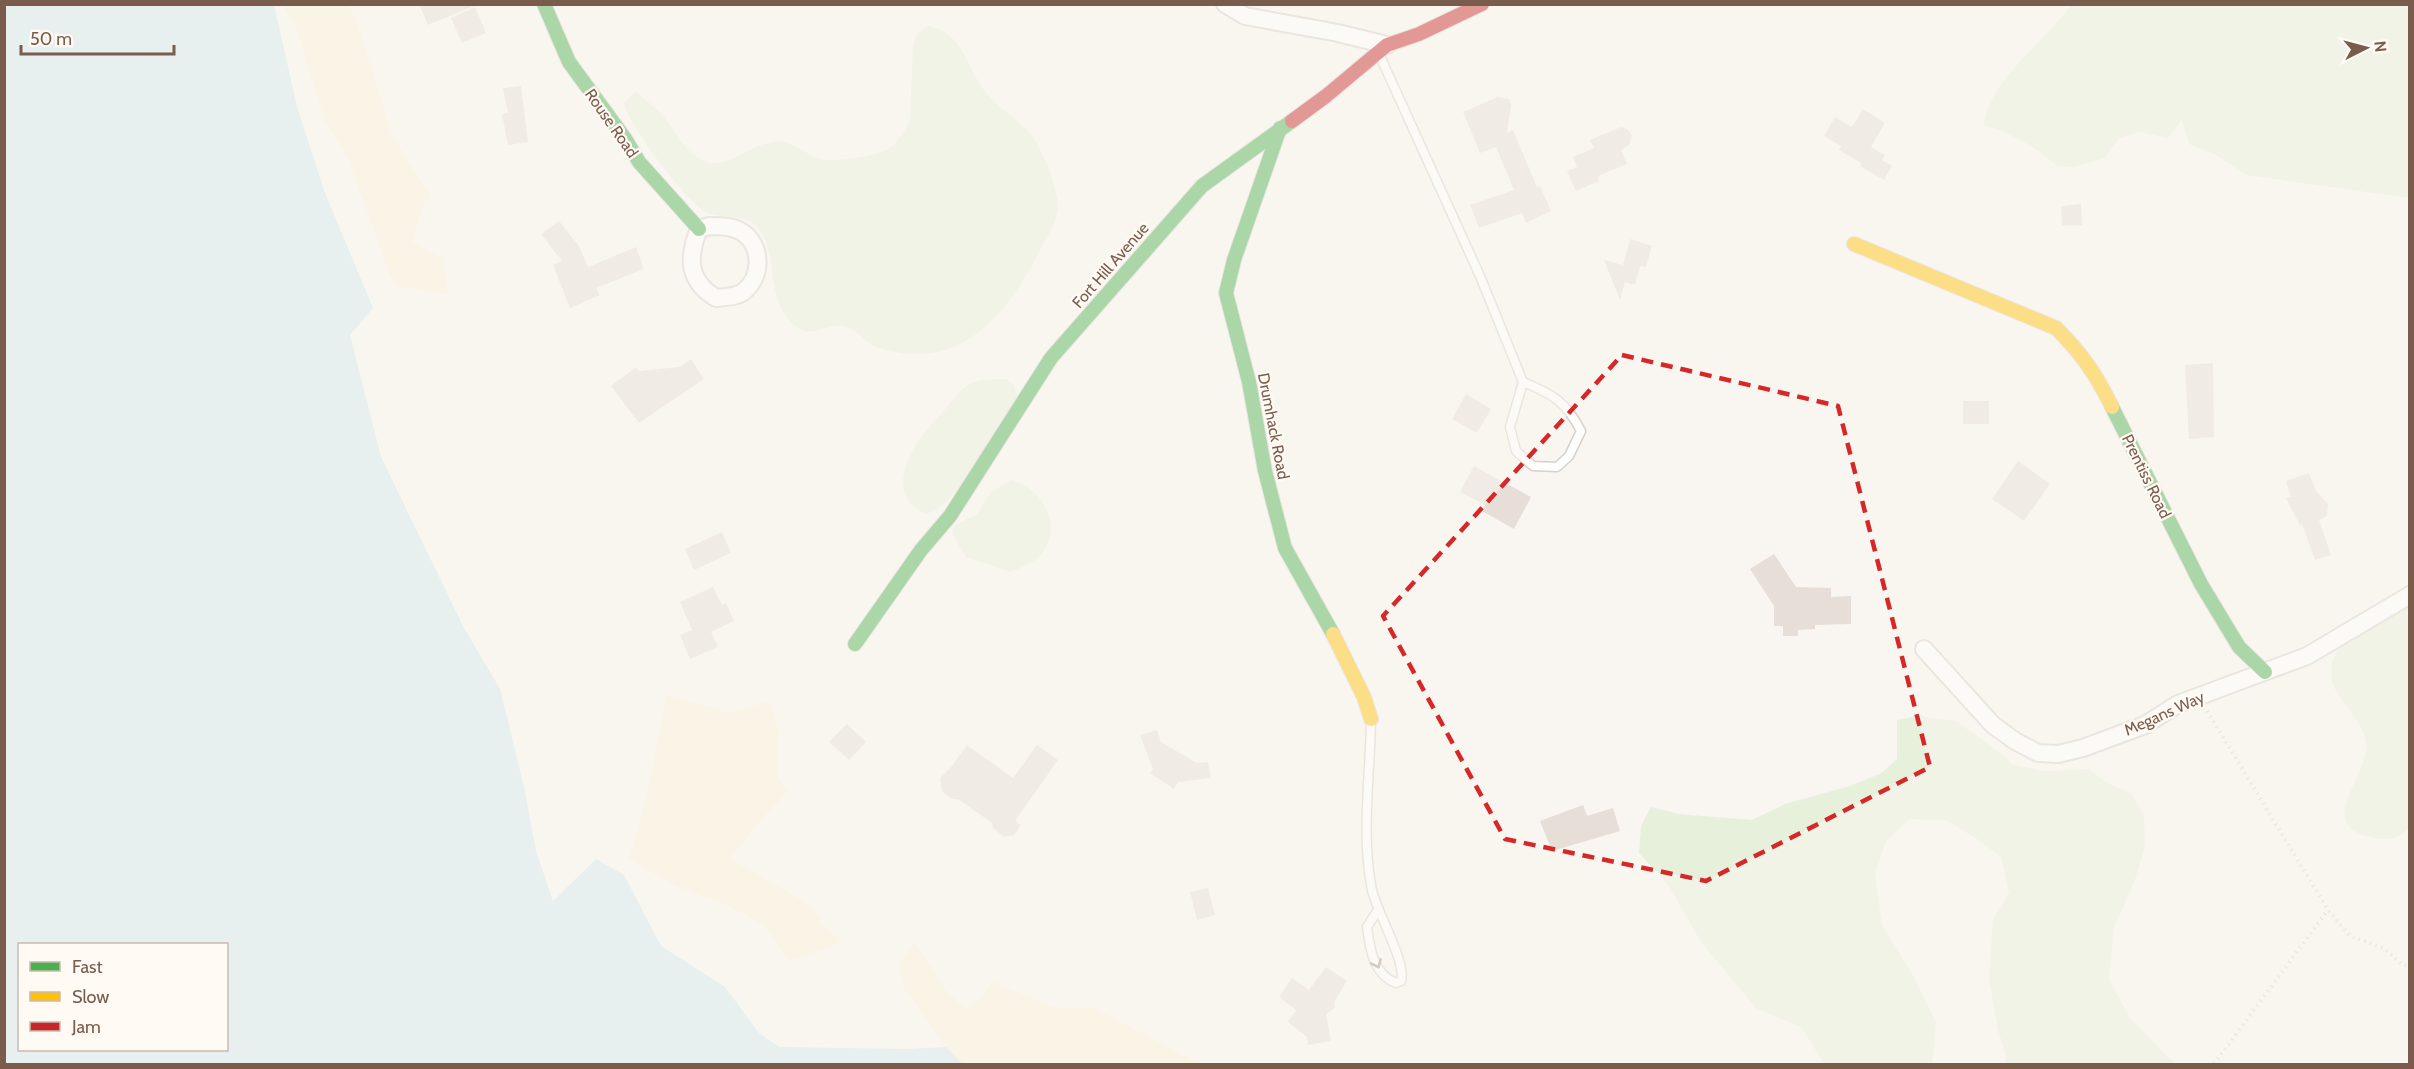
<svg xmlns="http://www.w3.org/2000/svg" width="2414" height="1069" font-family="Cabin,sans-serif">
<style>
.green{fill:#e7f0db}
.sand{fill:#fbf2d9}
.water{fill:#d0e8ea;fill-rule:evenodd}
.building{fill:#e6ded7}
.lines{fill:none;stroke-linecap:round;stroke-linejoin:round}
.lane-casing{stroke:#d7d1cb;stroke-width:11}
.street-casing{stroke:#d7d1cb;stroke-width:20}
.fast-casing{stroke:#d9d2cb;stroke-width:16}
.slow-casing{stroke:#d9d2cb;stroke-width:16}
.jam-casing{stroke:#d9d2cb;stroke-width:16}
.path{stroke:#dcd5d0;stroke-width:4;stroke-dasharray:1.5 4.5;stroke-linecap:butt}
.lane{stroke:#fefefd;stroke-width:8}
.street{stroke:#fefefd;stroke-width:16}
.fast{stroke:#4caf50;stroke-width:14}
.slow{stroke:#ffc107;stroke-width:14}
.jam{stroke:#c62828;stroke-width:14}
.oneway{stroke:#a8958b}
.marked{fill:none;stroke:#d62828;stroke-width:4.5;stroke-dasharray:12 8;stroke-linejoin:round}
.labels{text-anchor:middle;stroke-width:4.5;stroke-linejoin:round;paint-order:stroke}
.street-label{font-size:16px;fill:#7a5c4d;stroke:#fffaf3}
</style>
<rect width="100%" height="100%" fill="#f9f5f0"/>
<g class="green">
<path d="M2072,4L2409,5V198L2246,175L2216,155L2189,144L2182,120L2168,138L2139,132L2119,138L2105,158L2075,167L2057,166C2034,145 2013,135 1984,125C1988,81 2047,40 2072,4Z"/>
<path d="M928,26C965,32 967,72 988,95C999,107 1013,117 1025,128C1041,143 1057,185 1058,206C1058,220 1048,236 1041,248C1013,304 971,364 900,353C894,352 885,350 878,348C866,343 857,329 844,326C825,322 811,341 794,325C764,297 779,256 759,229C748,213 720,220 704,211C685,199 628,125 624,103L636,91C644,99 655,107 663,116C677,132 681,149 702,160C728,174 754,137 784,142C795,144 806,154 817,158C830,164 876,156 888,149C898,143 906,129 910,120L913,45L917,34Z"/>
<path d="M1007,379L1014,386L1018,400C994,435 970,484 936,510C920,521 903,498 903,484C904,452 928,428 948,406C954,398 961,388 971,383C982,378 995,380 1007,379Z"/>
<path d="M1011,480C1042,488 1063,524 1043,552C1035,563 1023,566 1011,572L966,557L952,534L954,526L977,514L990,493Z"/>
<path d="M2409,607V827C2402,836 2393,840 2382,839C2306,831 2370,777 2366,743C2363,714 2321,693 2333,660C2345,628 2384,624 2409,607Z"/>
<path d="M1917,716L1956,721L2006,757L2011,764L2044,771L2089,769L2106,782L2132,794L2144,815L2145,847L2134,883L2114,927L2109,979L2129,1017L2175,1064H2005L2006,1056L1998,1030L1989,978L1993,919L2009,893L2001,857L1980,841L1948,821L1910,819L1886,841L1875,873L1882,925L1914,977L1936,1022L1932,1064H1824L1802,1028L1756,1008L1701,942L1669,886L1639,853L1641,826L1651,807L1678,814L1752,820L1785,804L1850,786L1882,773L1897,759V720Z"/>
</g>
<g class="sand">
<path d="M283,5H348L356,19L393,137L431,197L424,203L412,242L443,258L448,294L394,286L348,159L324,119L297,30Z"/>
<path d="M667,694L729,713L769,701L779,731L778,779L789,790L761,820L730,859L802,900L821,917L818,922L843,942L788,961L765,926L731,907L671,884L629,858L647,794Z"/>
<path d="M915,942L946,991L965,1008L975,1004L993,982L1057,1008L1093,1007L1194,1061L1206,1064H963L946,1047L903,987L899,963Z"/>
</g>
<path class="water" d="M5,4L274,5L297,107L325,193L373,308L350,335L381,457L464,628L500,689L524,787L536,851L553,901L596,859L624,875L661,946L725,987L759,1033L779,1047L909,1049L946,1047L963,1064H5ZM20,944H226V1050H20Z"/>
<g class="building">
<path d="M419,4H476V5L428,25Z"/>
<path d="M475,7L486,33L462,43L451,18Z"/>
<path d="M521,86L528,142L508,145L502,114L508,113L503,88Z"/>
<path d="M1498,97L1509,99L1511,106L1507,133L1513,130L1537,187L1540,186L1551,211L1526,223L1522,213L1479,228L1470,205L1514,190L1496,147L1480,153L1463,112Z"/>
<path d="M1863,109L1885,123L1871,147L1885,155L1882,160L1892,166L1884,180L1860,166L1861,163L1839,150L1841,146L1824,136L1835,117L1852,127Z"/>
<path d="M1621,127L1627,129L1632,135L1629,145L1621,150L1627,164L1598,176L1599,181L1576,191L1567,171L1577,167L1573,157L1594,148L1590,140Z"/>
<path d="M2081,204L2082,225L2062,226L2061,206Z"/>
<path d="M559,221L579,246L588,267L636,247L644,269L596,288L600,295L570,308L553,265L562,261L541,234Z"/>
<path d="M1630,239L1652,246L1646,267L1640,266L1635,285L1625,282L1620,300L1604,260L1623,265Z"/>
<path d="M691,359L704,379L639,423L611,386L636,367L639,371L680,367Z"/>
<path d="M2213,363L2214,437L2189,439L2185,365Z"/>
<path d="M1466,394L1491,409L1477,433L1452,419Z"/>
<rect x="1963" y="401" width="26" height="23"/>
<path d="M2018,461L2050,484L2024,521L1992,499Z"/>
<path d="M1474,466L1531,497L1514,529L1482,511L1485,505L1460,492Z"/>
<path d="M2309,473L2316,491L2328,504L2327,516L2319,520L2331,555L2315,560L2302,524L2300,525L2286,498L2291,497L2286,481Z"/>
<path d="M722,532L731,553L694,570L685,549Z"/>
<path d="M1774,554L1796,587L1831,588V597L1851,596V624L1815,625V629L1798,630V636H1783V626H1774V606L1750,569Z"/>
<path d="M713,587L722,605L726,603L734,621L711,632L718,647L690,659L680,635L692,630L680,602Z"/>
<path d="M847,724L866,742L849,760L829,742Z"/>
<path d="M1157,730L1161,742L1197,763L1208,762L1211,778L1178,782L1174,789L1150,773L1153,769L1140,735Z"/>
<path d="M967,745L1013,778L1037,745L1058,760L1015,821L1021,825L1014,835L1004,837L993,828L992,823L958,799H952L942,791L940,778L952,766Z"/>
<path d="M1583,805L1587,816L1613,808L1620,831L1552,851L1540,821Z"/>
<path d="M1208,888L1215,915L1197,920L1190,892Z"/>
<path d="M1326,967L1347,981L1334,1002L1335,1008L1326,1014L1331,1041L1308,1045L1307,1037L1288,1022L1296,1010L1279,997L1292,978L1309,990Z"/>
</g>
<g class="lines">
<g class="lane-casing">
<g id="lane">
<path d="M1379,54L1480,276L1523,382C1553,394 1566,402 1581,431L1569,456L1557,467L1533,466L1516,451L1510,427L1523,382"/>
<path d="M1371,721C1370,775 1361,838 1372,890C1377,913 1407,963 1401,981L1396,983C1373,974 1370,949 1367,927L1378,910"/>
</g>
</g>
<g class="street-casing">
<g id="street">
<path d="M1225,4L1245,16L1338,33L1387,45"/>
<path d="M710,226C721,226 732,226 742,232C762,245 763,277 743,292C736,297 725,297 716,298C688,281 687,258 699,229Z"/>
<path d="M1924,649L1993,725L2015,741L2038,753L2058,754L2083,748L2145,725L2178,704L2307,656L2410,595"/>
</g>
</g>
<g class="fast-casing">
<g id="fast">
<path d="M544,4L569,62L626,140L639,162L699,229"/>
<path d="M1280,128L1234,260L1226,293L1249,382L1265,471L1285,548L1333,634"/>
<path d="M2112,407L2201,584L2239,647L2265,672"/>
<path d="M855,644L921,550L950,516L1051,358L1202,186L1292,121"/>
</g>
</g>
<g class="slow-casing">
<g id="slow">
<path d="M1854,244L2056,328C2082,354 2096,374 2112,407"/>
<path d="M1333,634L1364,697L1371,719"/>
</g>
</g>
<g class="jam-casing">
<path id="jam" d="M1292,121L1326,96L1387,45L1419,34L1482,4"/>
</g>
<g class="path">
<path d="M2207,711L2328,910L2350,936L2383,948L2403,965L2410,966"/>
<path d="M2214,1064L2328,910"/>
</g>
<use href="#lane" class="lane"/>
<use href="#street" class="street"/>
<use href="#fast" class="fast"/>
<use href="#slow" class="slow"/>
<use href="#jam" class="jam"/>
</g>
<defs><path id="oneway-chevron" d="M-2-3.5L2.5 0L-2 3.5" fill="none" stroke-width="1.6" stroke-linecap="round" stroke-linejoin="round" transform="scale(1.5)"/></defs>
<use class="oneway" href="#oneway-chevron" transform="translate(1377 964) rotate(66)"/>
<path d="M0 0H2414V1069H0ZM1622,355L1838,406L1930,767L1706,881L1505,839L1383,616Z" fill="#f9f5f0" fill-opacity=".55" fill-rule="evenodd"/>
<path class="marked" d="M1622,355L1838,406L1930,767L1706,881L1505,839L1383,616Z"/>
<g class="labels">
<g class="street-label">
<text transform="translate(612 123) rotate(55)" y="6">Rouse Road</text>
<text transform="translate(1110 265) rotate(-49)" y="6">Fort Hill Avenue</text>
<text transform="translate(1274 426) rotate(79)" y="6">Drumhack Road</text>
<text transform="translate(2147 476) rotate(64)" y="6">Prentiss Road</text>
<text transform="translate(2164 713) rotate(-24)" y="6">Megans Way</text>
</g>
</g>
<rect width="2414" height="1069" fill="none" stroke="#7a5c4d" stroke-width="12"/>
<rect x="18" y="943" width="210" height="108" fill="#fffaf3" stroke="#cabbb1" stroke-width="1.5"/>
<rect x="30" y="962" width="30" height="9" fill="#4caf50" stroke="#cabbb1" stroke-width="1.5"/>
<text x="72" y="973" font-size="18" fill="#7a5c4d">Fast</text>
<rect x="30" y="992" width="30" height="9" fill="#ffc107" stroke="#cabbb1" stroke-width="1.5"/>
<text x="72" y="1003" font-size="18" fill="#7a5c4d">Slow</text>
<rect x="30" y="1022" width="30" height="9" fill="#c62828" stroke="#cabbb1" stroke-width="1.5"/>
<text x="72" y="1033" font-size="18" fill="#7a5c4d">Jam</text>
<g transform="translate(2366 48) rotate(84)" stroke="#fffaf3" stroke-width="4.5" paint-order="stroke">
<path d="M0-4.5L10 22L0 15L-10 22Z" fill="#7a5c4d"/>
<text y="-9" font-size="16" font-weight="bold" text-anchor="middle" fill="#7a5c4d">N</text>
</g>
<path d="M21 45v9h153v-9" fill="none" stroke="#7a5c4d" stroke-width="3"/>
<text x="30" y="45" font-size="18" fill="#7a5c4d" stroke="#fffaf3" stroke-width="4.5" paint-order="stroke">50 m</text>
</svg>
